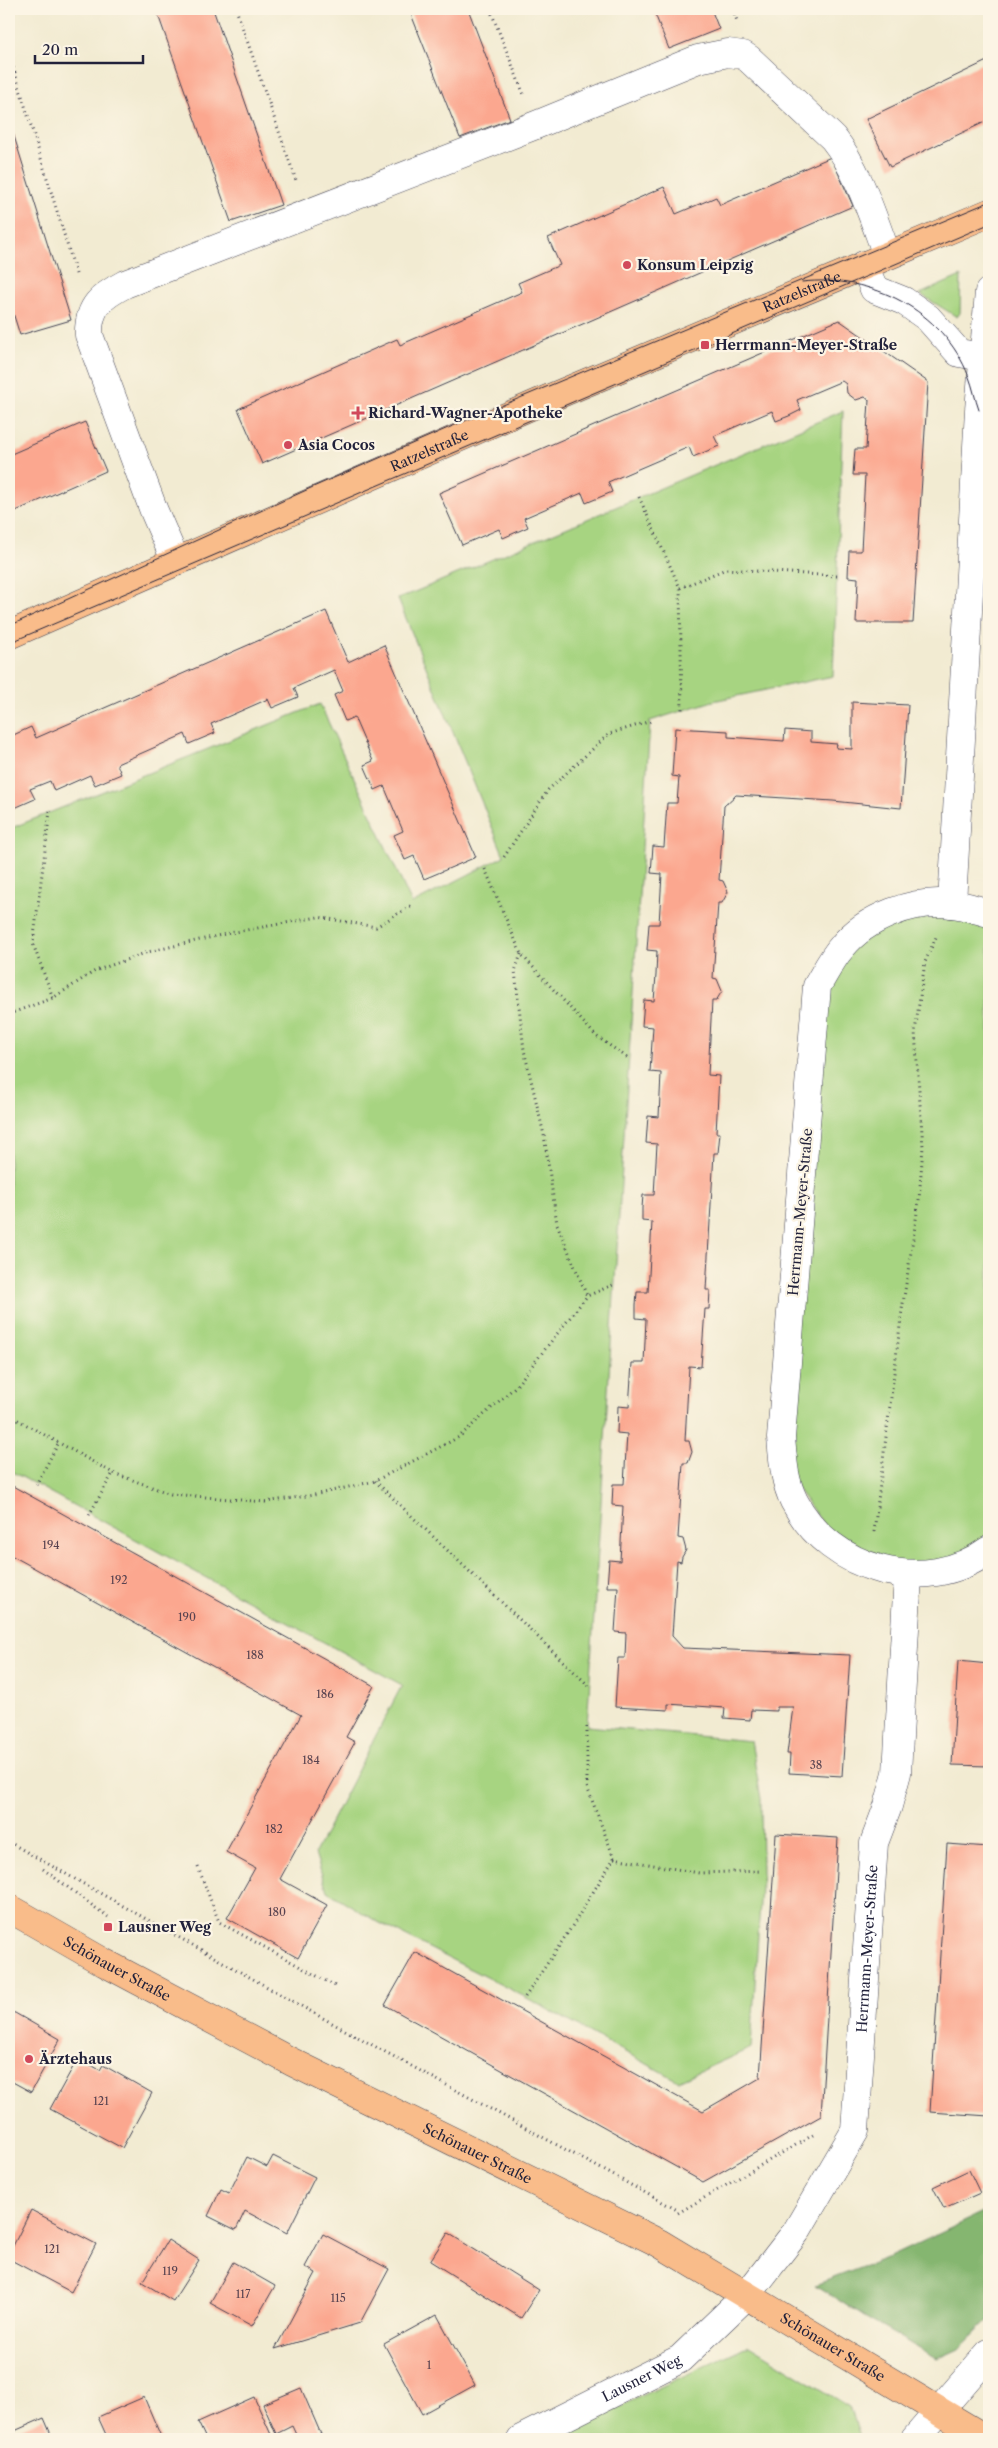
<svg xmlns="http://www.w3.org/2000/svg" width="998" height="2448" font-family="'Libre Caslon Text',serif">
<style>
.green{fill:#a7d481;stroke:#647b5e}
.forest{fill:#85b66f;stroke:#546c55}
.building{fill:#fba78f}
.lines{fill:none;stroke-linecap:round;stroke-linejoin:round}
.minor-casing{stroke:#414052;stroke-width:29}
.major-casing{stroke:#414052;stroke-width:29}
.path{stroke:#414052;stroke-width:3;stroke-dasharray:1 4;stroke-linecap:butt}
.minor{stroke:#fff;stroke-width:28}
.major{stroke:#f9bc8a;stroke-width:28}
.tram{stroke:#22223b;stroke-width:1}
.poi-dot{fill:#d1495b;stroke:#fcf5e5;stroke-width:2}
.labels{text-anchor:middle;stroke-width:4.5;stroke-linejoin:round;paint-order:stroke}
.number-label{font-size:11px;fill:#584350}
.poi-label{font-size:14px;font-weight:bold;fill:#22223b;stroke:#fcf5e5;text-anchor:start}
.street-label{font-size:14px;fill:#22223b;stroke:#fcf5e5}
</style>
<rect width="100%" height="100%" fill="#fcf5e5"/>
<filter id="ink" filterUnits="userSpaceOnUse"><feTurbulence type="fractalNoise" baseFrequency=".02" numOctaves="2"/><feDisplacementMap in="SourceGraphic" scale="10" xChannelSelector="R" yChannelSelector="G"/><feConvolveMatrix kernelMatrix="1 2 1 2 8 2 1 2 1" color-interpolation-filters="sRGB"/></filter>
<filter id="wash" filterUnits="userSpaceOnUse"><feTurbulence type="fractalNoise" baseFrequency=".0096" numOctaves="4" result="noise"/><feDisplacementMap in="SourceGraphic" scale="20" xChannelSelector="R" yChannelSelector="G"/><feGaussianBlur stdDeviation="1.12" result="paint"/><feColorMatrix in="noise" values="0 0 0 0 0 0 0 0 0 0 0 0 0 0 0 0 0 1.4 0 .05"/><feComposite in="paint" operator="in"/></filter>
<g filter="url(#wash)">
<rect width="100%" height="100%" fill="#f2ebd2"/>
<g class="green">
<path d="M961,276L960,313L957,317L920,294Z"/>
<path d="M843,411L833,676L713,701L650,721L587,1726L751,1741L761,1799L762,1871L751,2048L678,2081L525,1997L376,1921L327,1891L315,1853L402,1685L9,1470V829L320,704L412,904L504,856L398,599Z"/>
<path d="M989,913V1550L944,1572L848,1557L783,1470L817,986L878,919Z"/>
<path d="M749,2345L850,2407L861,2439H551Z"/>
</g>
<path class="forest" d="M989,2210V2320L959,2349L937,2359L866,2318L815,2285L894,2255Z"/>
<g id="blocks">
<g class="building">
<path d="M156,9H213L281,205L231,222Z"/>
<path d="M409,9H468L510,119L460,138Z"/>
<path d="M653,9H711L719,29L669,49Z"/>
<path d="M989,60V120L890,167L866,119Z"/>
<path d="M9,120L71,320L20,335L9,300Z"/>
<path d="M831,157L853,206L262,464L238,409L397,339L400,345L522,292L518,283L560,265L548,238L664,187L676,214L716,197L720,205Z"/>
<path d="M839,320L928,382L913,623H856L858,578L848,577L849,551H861L865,475H853L855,449H866L869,400L865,397L856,400L847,393L846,384L842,381L797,400L801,410L789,416L776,421L772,411L714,436L719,446L693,457L689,447L608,482L612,492L586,503L582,493L524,518L528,527L503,538L499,529L462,545L439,493Z"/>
<path d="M85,422L106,471L9,514V455Z"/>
<path d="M326,611L348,662L384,645L476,857L424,879L414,856L405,860L394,835L403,831L384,786L375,790L364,765L373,761L354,717L345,721L334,695L343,691L334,670L294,688L298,697L272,708L268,699L211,724L215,733L189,744L185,734L117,764L121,774L95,785L90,775L54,791L50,781L30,789L35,799L10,810L9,737L31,727L36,738Z"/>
<path d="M852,702L908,705L901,808L833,801L736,795L724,806L719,880L723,881L728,892L722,903H718L713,978L717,979L722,991L716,1001H712L708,1075L719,1076L716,1133H720L718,1153H714L706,1290H710L709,1309H705L701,1367L689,1366L685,1441H689L692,1452L688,1463H683L678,1538L683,1539L686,1550L682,1557L681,1562L677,1561L672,1636L683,1648L850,1655L842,1776L789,1773L790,1754H787L793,1707H777V1711L751,1710L750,1720L724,1718L725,1708L668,1704V1710L615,1707L618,1658H625L626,1633L615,1632L618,1587H607L609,1560L620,1561L623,1506L612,1505L613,1484H624L627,1434L617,1433L618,1406L629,1407L632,1363H644L646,1319L636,1318V1305L637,1292H648L652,1222L642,1221V1208L643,1195H654L657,1144L646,1143L648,1116L659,1117L661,1073L650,1072L653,1027L642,1026L644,1000L654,1001L656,975L657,951L647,950L649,924H659L662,874L651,873L653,846L664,847L667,803H677L679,777L672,776L675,728L728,731V737L784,741L785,730L811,732V742L837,744L836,748L852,749Z"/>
<path d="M9,1484L374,1686L346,1737L355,1742L280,1879L327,1905L298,1958L227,1918L255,1868L226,1852L301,1715L9,1554Z"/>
<path d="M958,1661L989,1664V1766L952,1765Z"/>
<path d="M776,1834L838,1838L821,2116L703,2182L385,2005L415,1952L703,2111L760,2078Z"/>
<path d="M947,1844L989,1847V2116L930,2112Z"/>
<path d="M9,2012L15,2013L60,2039L31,2092L9,2080Z"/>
<path d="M78,2058L100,2070L103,2065L152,2093L122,2148L50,2109Z"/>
<path d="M273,2156L315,2177L287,2233L245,2211L236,2230L208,2216L221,2189L229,2193L247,2157L267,2167Z"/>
<path d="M969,2170L980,2193L944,2209L933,2187Z"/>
<path d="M31,2210L96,2244L71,2292L9,2259V2254Z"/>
<path d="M448,2233L539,2290L521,2318L430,2261Z"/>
<path d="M323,2234L389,2269L360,2323L275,2349L316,2273L305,2267Z"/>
<path d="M168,2240L199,2260L173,2301L142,2282Z"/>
<path d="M233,2262L275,2286L252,2326L210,2303Z"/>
<path d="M437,2315L475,2385L422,2414L384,2344Z"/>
<path d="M301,2388L323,2439H298L292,2426L276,2434L263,2404Z"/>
<path d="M144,2397L162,2439H108L98,2417Z"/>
<path d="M254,2397L273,2439H206L198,2422Z"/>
<path d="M44,2418L53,2439H13L10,2433Z"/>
</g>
</g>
</g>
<g filter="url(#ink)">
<use href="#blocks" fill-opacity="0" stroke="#414052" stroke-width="1"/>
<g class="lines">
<g class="minor-casing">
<g id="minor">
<path d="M864,265L874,289L904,301L928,318L959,353L983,357"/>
<path d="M176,562L154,511L89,335C88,306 102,296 125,284L536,125L698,59L728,53L743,55L749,59L833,138C858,169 873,218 887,255"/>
<path d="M952,904L979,410L989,292"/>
<path d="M989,913C977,910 964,905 952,904C914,899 866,917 842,947C832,958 825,973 817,986L781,1438C783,1459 784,1481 794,1501C830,1571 925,1597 989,1550"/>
<path id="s1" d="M521,2439L680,2359L747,2295L796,2232L855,2131L874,1843L888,1806L897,1773L908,1575"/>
<path d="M915,2439L989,2353"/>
</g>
</g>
<g class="major-casing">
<g id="major">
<path id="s2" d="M9,635L538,403L989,213"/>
<path id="s3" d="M9,1908L105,1963L292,2062L659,2243L986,2439"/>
</g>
</g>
<g class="path">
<path d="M236,9L297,183"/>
<path d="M490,9L524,95"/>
<path d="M733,9L737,21"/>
<path d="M9,53L77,277"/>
<path d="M639,497L680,588L682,711"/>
<path d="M680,588L726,569L837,576"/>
<path d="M50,811L33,944L53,998"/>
<path d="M504,857L548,790L609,734L651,721"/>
<path d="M485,869L521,954L596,1036L628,1058"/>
<path d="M521,954L515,971L524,1050L544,1135L557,1224L587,1296"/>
<path d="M9,1014L53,998L95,971L148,952L230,933L318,917L376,927L412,905"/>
<path d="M9,1415L113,1473L171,1494L265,1502L314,1495L375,1481L459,1437L516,1386L587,1296L615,1284"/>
<path d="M375,1481L589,1686"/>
<path d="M36,1485L58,1444"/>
<path d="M89,1515L113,1473"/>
<path d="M874,1532L902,1310L919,1200L923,1147L915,1032L925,962L937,935"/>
<path d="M9,1842L319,2016L679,2211"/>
<path d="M614,1858L699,1873L762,1871"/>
<path d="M198,1867L219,1922L337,1987"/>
<path d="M43,1869L108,1917"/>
<path d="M525,1997L573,1925L614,1858L587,1787V1726"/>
<path d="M678,2213L813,2135"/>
</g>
<use href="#minor" class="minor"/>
<use href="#major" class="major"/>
<g class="tram">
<path d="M802,282C871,274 943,310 969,377C973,387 975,399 979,410"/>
<path d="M987,313L989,303"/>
<path d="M9,626L313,487L448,428L989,202"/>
<path d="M9,643L989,224"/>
</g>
</g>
</g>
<g class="poi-dot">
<circle cx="627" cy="265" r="5"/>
<rect x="700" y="340" width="10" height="10" rx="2.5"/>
<path d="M355.5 405.5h5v5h5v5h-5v5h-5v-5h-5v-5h5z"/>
<circle cx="288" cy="445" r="5"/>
<rect x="103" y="1922" width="10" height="10" rx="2.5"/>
<circle cx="29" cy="2059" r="5"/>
</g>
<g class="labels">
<g class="number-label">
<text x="51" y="1549">194</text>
<text x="119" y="1584">192</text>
<text x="187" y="1621">190</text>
<text x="255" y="1659">188</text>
<text x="325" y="1698">186</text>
<text x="311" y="1764">184</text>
<text x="816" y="1769">38</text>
<text x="274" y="1833">182</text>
<text x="277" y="1916">180</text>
<text x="101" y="2105">121</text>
<text x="52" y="2253">121</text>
<text x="170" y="2275">119</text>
<text x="243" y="2298">117</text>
<text x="338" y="2302">115</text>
<text x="429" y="2369">1</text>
</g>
<g class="poi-label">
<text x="637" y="270">Konsum Leipzig</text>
<text x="715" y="350">Herrmann-Meyer-Straße</text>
<text x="368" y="418">Richard-Wagner-Apotheke</text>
<text x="298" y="450">Asia Cocos</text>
<text x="118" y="1932">Lausner Weg</text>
<text x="39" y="2064">Ärztehaus</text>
</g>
<g class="street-label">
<text dy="5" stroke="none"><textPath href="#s2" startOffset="864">Ratzelstraße</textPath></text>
<text dy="5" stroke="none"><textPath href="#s2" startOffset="459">Ratzelstraße</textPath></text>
<text transform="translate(800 1212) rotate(-85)" y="5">Herrmann-Meyer-Straße</text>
<text dy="5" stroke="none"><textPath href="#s1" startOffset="650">Herrmann-Meyer-Straße</textPath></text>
<text dy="5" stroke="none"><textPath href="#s3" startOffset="124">Schönauer Straße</textPath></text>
<text dy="5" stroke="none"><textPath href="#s3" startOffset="529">Schönauer Straße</textPath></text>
<text dy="5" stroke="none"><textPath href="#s3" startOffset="934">Schönauer Straße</textPath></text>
<text dy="5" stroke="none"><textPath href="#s1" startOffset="135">Lausner Weg</textPath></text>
</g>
</g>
<rect width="998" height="2448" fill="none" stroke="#fcf5e5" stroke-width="30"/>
<path d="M35 55v8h108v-8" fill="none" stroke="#22223b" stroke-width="2.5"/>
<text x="42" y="55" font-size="15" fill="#22223b" stroke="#fcf5e5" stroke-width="4" paint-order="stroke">20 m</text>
</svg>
